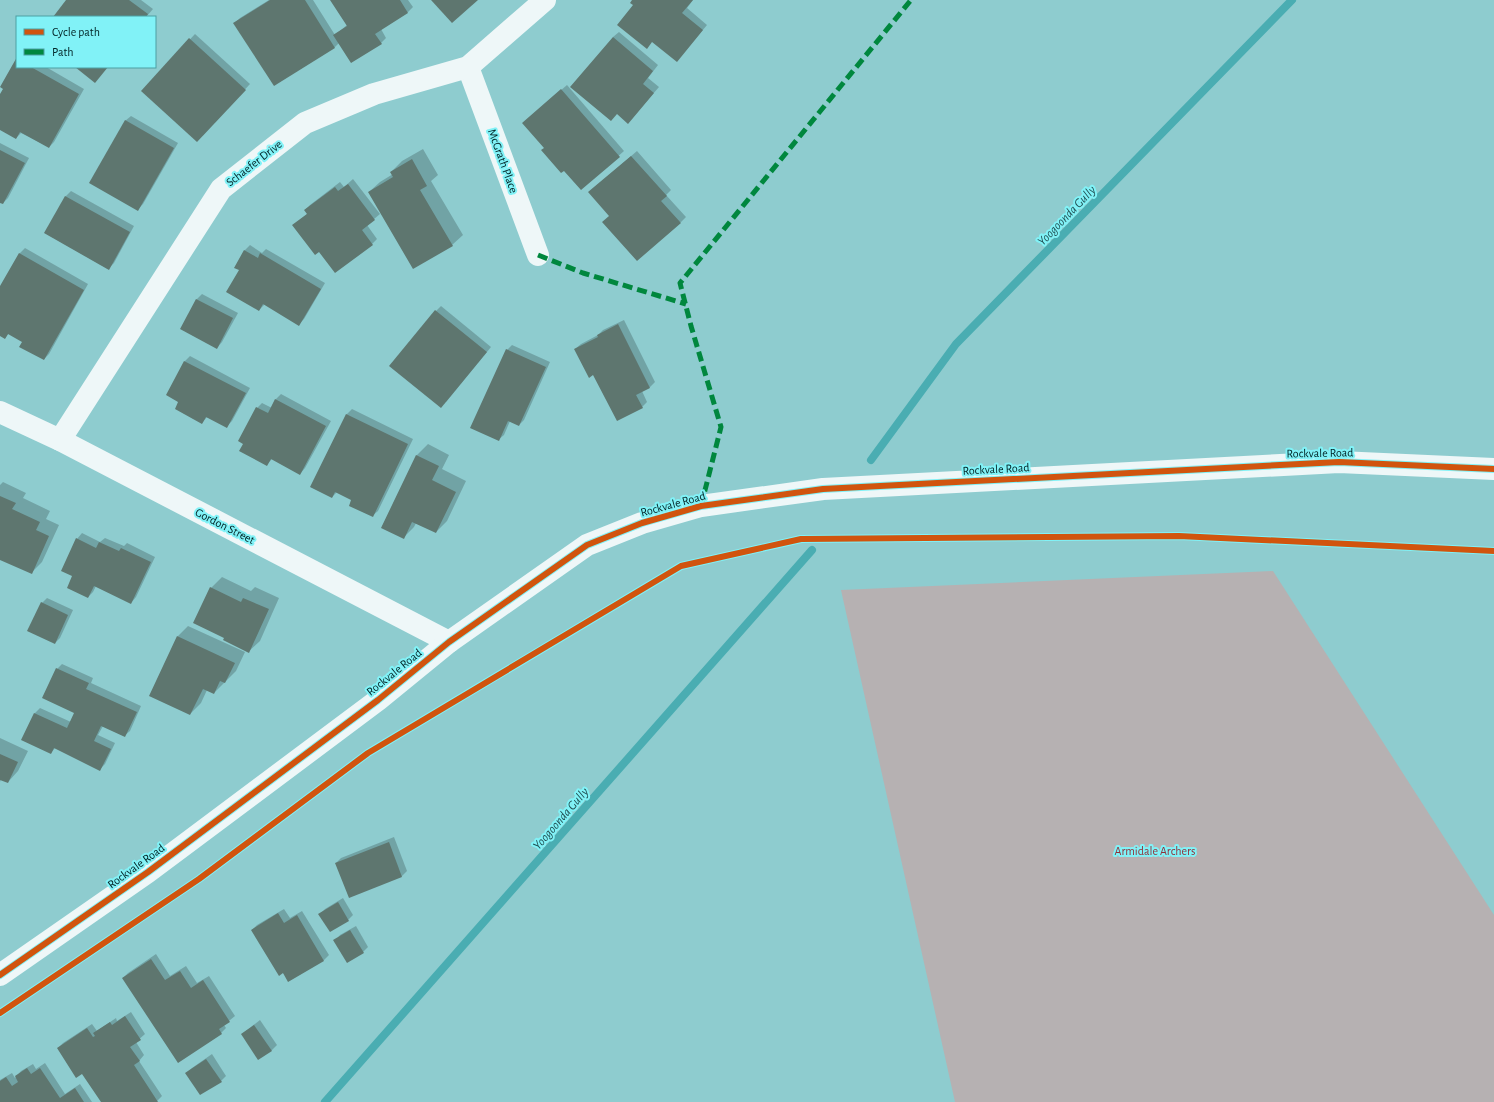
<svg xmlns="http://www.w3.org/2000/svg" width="1494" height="1102" font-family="'Alegreya Sans',sans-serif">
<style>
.green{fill:#b6b1b2}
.shadow{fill:#0003}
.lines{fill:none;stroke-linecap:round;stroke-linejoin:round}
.stream{stroke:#4aadb2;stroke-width:8}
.building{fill:#5e766f}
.street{stroke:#eef7f8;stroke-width:22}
.secondary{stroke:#eef7f8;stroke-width:22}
.quiet{stroke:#00873e;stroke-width:5;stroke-dasharray:10 5;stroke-linecap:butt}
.cycleway-casing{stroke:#81f2f7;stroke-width:8}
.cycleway{stroke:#d1540e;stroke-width:6}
.labels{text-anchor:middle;stroke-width:4;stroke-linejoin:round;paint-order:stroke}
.street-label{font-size:12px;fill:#002224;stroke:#81f2f7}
.park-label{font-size:12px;fill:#903038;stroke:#81f2f7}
.water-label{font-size:13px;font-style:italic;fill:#215053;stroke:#81f2f7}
</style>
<rect width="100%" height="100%" fill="#8ecccf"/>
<path class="green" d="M1273,571L1494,915V1102H955L841,590Z"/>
<g class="shadow">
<path d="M68,0H141L153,9L146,17H56Z"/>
<path d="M269,0H313L335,35L347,25L331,0H408L413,7L408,12L381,29L386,38L381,43H339L335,47L274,85L235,23L240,18Z"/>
<path d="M634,0H693L687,8L707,25L682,55L635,5Z"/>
<path d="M619,32L658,65L648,78L659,87L633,117L613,37Z"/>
<path d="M195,34L250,84L202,136L142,91Z"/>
<path d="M17,59V67H46L84,89L54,142L49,147L21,133L16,138L0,129V96Z"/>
<path d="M567,85L624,151L581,189L545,147L529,118Z"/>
<path d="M131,116L178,143L143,204L138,209L125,121Z"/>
<path d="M0,143L29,158L8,198L3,203L0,202Z"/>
<path d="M423,149L438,175L431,181L463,235L452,245L369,192L380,182L393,174L391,172L402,161Z"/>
<path d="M637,151L671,190L666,195L686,217L681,222L611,216L595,187Z"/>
<path d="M353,179L380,214L367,225L377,239L372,244L319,250L294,225L308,213L305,210L310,205L340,182L344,187Z"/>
<path d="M71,191L134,226L114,263L108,269L45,233L66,196Z"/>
<path d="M250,245L262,253L266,249L325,283L304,319L299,324L265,304L259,310L240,270L235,267L245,250Z"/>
<path d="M25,248L88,284L49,354L44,359L24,342L9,333L5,338L0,335V288L20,253Z"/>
<path d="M202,294L238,313L222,342L217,348L181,329L197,299Z"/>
<path d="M441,306L491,347L446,402L436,311Z"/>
<path d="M624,320L655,382L650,387L642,391L647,402L642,407L575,349L581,344L598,335L603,330Z"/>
<path d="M512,345L550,362L524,420L519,425L510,421L504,435L498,440L507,350Z"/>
<path d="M190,356L250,388L232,421L227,426L207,417L202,423L180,402L168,395L185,361Z"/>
<path d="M281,394L331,421L305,468L300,474L272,459L266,465L244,443L257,408L262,403L272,408L276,399Z"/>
<path d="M352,409L413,439L378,511L372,516L353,499L337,492L332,497L311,487L347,414Z"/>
<path d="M428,444L449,455L442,469L466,481L447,521L436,532L416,523L414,527L404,537L382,527L417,455Z"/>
<path d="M3,482L26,493L23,498L50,511L46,519L59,525L42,562L31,573L0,558V485Z"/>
<path d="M82,533L100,542L105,538L124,546L127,543L155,557L136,597L131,603L96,586L93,592L88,597L74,576L77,539Z"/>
<path d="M222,577L251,591L255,587L279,598L260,641L249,651L211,588Z"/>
<path d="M47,598L73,610L60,638L55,643L42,603Z"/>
<path d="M188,626L245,652L236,671L214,693L207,690L201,703L190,714L178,636Z"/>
<path d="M62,664L93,678L91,683L141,706L130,731L124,736L103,726L98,735L115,743L105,764L100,769L55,748L51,753L23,740L35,713L40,708L71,722L75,713L57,669Z"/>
<path d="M0,738L28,751L18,771L8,782L1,779L0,782Z"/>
<path d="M394,837L407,871L402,876L349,896L336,863L341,858Z"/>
<path d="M343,898L353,915L348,920L320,914L325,909Z"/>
<path d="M284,909L290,918L302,911L329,955L324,960L289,981L252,930L257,925Z"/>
<path d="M356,926L368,947L363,952L348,961L335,941L340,935Z"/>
<path d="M156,954L170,976L186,966L197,983L209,976L235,1016L224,1025L226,1028L221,1033L123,978L128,973Z"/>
<path d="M131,1012L145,1034L136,1042L144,1055L139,1061L162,1096L156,1102H102L82,1073L58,1048L63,1043L92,1024L97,1031L116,1018L117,1021Z"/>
<path d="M260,1020L277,1045L272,1050L258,1058L242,1034Z"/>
<path d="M212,1054L226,1076L221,1081L186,1073L192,1068Z"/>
<path d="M45,1063L65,1094L80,1084L92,1102H0V1080L12,1073L15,1078L21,1071L33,1064L36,1069Z"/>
</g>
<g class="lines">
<g class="stream">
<path d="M871,460L956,344L1292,0"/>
<path d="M325,1102L812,550"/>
</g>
</g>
<g class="building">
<path d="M66,0H129L148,14L146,17H53Z"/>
<path d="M270,0H305L335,48L274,86L233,23Z"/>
<path d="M330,0H400L408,13L375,34L382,44L351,63L333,35L347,26Z"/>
<path d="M431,0H478L452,23Z"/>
<path d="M632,0H693L682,13L703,30L677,62L652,42L647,49L617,25L633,5L630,3Z"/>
<path d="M613,37L653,71L643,84L654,93L628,124L617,114L611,121L570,87Z"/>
<path d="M189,38L246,90L197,142L141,91Z"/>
<path d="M17,57V67H31L79,94L49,148L20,132L16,139L0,130V94L3,89L0,87Z"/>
<path d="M75,67H108L95,83Z"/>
<path d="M561,89L620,157L581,190L564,171L561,173L541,150L544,148L522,123Z"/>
<path d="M125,120L174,148L138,211L89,183Z"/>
<path d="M0,150L25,163L3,204L0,203Z"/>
<path d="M631,156L667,196L661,201L681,223L637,261L602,222L609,216L588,192Z"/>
<path d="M412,159L427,186L420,190L453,246L413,269L368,192L393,177L390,172Z"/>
<path d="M348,184L375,220L362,230L373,245L335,273L319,252L315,255L292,225L307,214L304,210L335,187L338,191Z"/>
<path d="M65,196L130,232L109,270L44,233Z"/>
<path d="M244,250L258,258L260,253L321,289L299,326L263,304L259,311L226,292L239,270L234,268Z"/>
<path d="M19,253L84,290L44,360L19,347L22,342L8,334L5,339L0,336V286Z"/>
<path d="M196,299L233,318L217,349L180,329Z"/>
<path d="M435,310L487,352L441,408L389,366Z"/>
<path d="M618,324L650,388L636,395L643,408L617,421L593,375L589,378L574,349L598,337L597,335Z"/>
<path d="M506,349L546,367L519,426L508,421L499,441L470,428Z"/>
<path d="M184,361L246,393L227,428L206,417L202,424L175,409L178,402L166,395Z"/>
<path d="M275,399L326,426L300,475L271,459L267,466L239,451L243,444L238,441L256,407L268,413Z"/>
<path d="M346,414L408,444L373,517L349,506L351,500L335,492L332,498L310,487Z"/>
<path d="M416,455L439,466L432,480L456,492L436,533L412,522L404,539L381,528Z"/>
<path d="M0,496L16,503L12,509L40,522L36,530L49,536L32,574L0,560Z"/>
<path d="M76,538L96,548L99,542L119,551L121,548L151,562L131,604L94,586L88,598L67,588L72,576L61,571Z"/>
<path d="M210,587L241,602L243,598L269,609L249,653L223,640L224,638L193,623Z"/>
<path d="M41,602L68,615L55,644L27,631Z"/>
<path d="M177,636L235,663L225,683L220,681L214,694L203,689L190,715L149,696Z"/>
<path d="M56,668L89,683L86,689L137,712L125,737L101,726L94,741L111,749L100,771L54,748L51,754L21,740L34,713L67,728L74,713L42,698Z"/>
<path d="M0,754L18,762L8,783L0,780Z"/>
<path d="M389,842L402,877L349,898L335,863Z"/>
<path d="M338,902L349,921L330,932L318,914Z"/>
<path d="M278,913L284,923L297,915L324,961L288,982L283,973L279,976L251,930Z"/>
<path d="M350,930L364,953L347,963L333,940Z"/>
<path d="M151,959L165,980L180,971L191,988L203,980L230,1022L219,1029L222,1034L178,1063L122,978Z"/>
<path d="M125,1016L141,1040L130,1047L140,1061L134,1065L158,1102H101L82,1074L76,1078L57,1048L87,1028L93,1037L95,1036L93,1033L110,1022L112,1025Z"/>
<path d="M254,1025L272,1051L258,1060L241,1034Z"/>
<path d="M206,1059L222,1082L200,1095L185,1073Z"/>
<path d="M27,1068L31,1074L40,1068L60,1098L75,1088L84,1102H0V1081L6,1077L12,1086L18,1082L15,1076Z"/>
</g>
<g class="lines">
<g class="street">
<path d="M468,67L538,255"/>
<path d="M60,440L221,189L305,123L374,94L468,67L545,0"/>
</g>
<g class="secondary">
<path d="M0,412L60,440L449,642"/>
<path d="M0,975L148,872L378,700L449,642L587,545L642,523L701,506L823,489L1339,462L1494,469"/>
</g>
<g class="quiet">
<path d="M538,255L583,273L686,304"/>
<path d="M701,506L721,427L691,326L680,283L911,0"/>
</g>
<g class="cycleway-casing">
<g id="cycleway">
<path d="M0,975L148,872L378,700L449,642L587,545L642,523L701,506L823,489L1339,462L1494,469"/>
<path d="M0,1013L199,879L368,753L681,566L801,539L1179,536L1494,551"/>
</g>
</g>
<use href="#cycleway" class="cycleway"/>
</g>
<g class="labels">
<g class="street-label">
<text transform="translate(503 161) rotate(70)" y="4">McGrath Place</text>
<text transform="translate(254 163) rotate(-38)" y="4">Schaefer Drive</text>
<text transform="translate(1320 453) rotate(-1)" y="4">Rockvale Road</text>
<text transform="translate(996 469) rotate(-3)" y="4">Rockvale Road</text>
<text transform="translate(673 504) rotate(-15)" y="4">Rockvale Road</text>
<text transform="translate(225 526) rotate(27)" y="4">Gordon Street</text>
<text transform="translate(394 672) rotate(-39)" y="4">Rockvale Road</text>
<text transform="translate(136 866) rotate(-36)" y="4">Rockvale Road</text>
</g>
<g class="park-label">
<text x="1155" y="855">Armidale Archers</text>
</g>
<g class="water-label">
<text transform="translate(1066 215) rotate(-46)" y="5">Yoogoonda Gully</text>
<text transform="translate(560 818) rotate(-49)" y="5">Yoogoonda Gully</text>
</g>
</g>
<rect x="16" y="16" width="140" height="52" fill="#81f2f7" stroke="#4d9fa3"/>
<rect x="24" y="29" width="20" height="6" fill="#d1540e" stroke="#4d9fa3"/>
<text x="52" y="36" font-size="12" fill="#002224">Cycle path</text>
<rect x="24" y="49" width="20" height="6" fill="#00873e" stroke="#4d9fa3"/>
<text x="52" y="56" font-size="12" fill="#002224">Path</text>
</svg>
